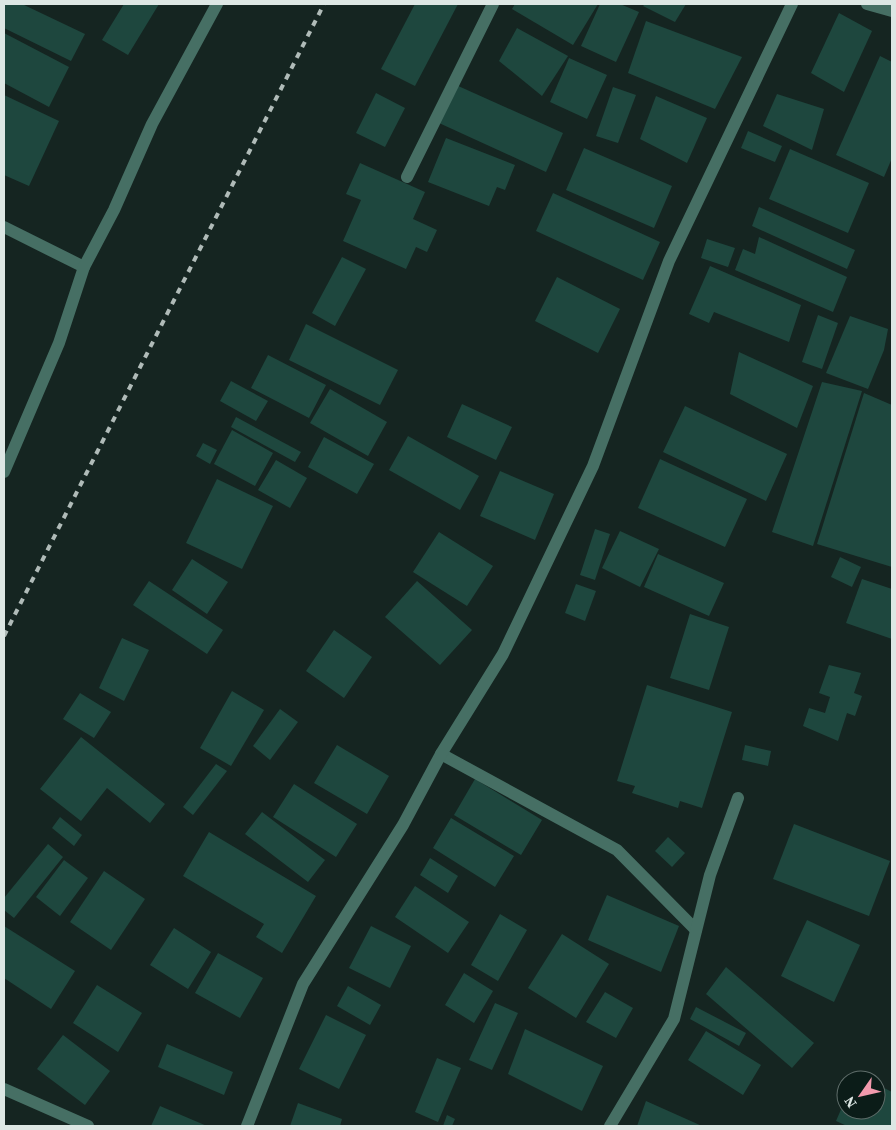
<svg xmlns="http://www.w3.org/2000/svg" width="896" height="1130" font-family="'Source Serif 4',serif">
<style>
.building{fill:#1e473e}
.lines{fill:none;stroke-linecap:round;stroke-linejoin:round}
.minor{stroke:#466f64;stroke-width:12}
.rail{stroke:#b0bbb8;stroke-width:4;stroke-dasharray:6 6;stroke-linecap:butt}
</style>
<rect width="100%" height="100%" fill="#152521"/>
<g class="building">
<path d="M4,4H22L85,34L71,61L4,28Z"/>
<path d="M124,4H159L128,55L102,40Z"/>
<path d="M415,4H458L415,86L381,69Z"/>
<path d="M515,4H598L573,45L512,9Z"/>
<path d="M600,4H620L639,12L616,62L581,46Z"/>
<path d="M645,4H686L675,22L643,6Z"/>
<path d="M839,13L872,31L844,92L811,73Z"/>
<path d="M646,21L742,57L715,109L628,73Z"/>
<path d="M517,28L568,56L542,96L499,61Z"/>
<path d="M4,33L69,67L49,107L4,83Z"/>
<path d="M880,56L892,62V158L884,177L836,155Z"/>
<path d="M569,58L607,75L587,119L550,102Z"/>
<path d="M456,85L563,133L546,172L439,123Z"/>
<path d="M613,87L636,95L618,143L596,136Z"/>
<path d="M376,93L405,108L385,147L356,133Z"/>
<path d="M777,94L824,109L812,150L763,126Z"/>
<path d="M4,95L59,121L29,186L4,175Z"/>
<path d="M656,96L707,118L687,163L640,139Z"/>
<path d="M748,131L782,146L775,162L741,148Z"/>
<path d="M446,138L515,165L505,190L497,187L489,206L428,182Z"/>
<path d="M584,148L672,186L654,228L566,190Z"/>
<path d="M790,149L869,183L848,233L769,199Z"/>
<path d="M360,163L425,192L413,219L437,230L427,252L416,247L406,269L343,241L361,200L346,194Z"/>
<path d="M553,193L660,242L643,280L536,231Z"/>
<path d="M759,207L855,250L847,269L752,226Z"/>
<path d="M759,237L847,277L833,312L735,270L743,249L755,254Z"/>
<path d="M707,239L735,248L728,267L701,258Z"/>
<path d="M342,257L366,269L335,326L312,313Z"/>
<path d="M710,266L801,305L789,342L714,312L709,323L689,314Z"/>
<path d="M557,277L620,309L598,353L535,321Z"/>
<path d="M818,315L838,323L822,369L802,362Z"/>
<path d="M850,316L888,329L884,350L868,389L826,373Z"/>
<path d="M306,324L398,370L380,405L289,360Z"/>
<path d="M739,352L813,386L797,428L730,394Z"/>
<path d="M268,355L326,385L309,418L251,388Z"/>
<path d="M231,381L268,401L256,421L220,401Z"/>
<path d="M822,382L862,391L813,546L772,532Z"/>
<path d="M330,389L387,422L368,456L310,423Z"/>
<path d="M864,393L892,405V567L817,544Z"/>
<path d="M462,404L512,427L496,460L447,437Z"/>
<path d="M685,406L787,454L766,501L663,452Z"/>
<path d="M236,417L301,452L295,462L231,427Z"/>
<path d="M232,430L273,453L255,486L214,464Z"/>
<path d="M408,436L479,476L460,510L389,470Z"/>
<path d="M324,437L374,464L357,494L308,467Z"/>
<path d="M203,443L217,450L210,464L196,456Z"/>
<path d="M660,459L747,499L725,547L638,508Z"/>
<path d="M276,460L307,478L290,508L258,490Z"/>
<path d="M500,471L554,494L535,540L480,516Z"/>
<path d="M217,479L273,506L242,569L186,543Z"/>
<path d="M595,529L610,534L595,580L580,575Z"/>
<path d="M620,531L659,549L640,587L602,568Z"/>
<path d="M439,532L493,566L467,606L413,572Z"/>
<path d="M658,554L724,583L709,616L644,587Z"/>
<path d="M840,557L861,567L852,587L831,577Z"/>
<path d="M192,559L228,582L207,614L172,590Z"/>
<path d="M862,579L892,589V639L846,623Z"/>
<path d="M149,581L223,630L207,654L133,605Z"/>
<path d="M417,581L472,630L440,665L385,617Z"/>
<path d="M576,584L596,591L585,621L565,613Z"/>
<path d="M690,614L729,627L709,690L670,678Z"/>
<path d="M334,630L372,657L344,698L306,671Z"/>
<path d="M122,638L149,650L124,701L99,688Z"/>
<path d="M829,665L861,673L854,693L862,696L855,716L847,713L838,741L803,726L809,708L825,713L830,697L819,693Z"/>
<path d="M647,685L732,712L702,808L680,801L678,808L632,793L635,786L617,781Z"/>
<path d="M232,691L264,710L231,766L200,748Z"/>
<path d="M80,693L111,712L94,738L63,719Z"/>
<path d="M280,709L298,722L270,760L253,746Z"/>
<path d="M81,737L165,804L150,823L107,788L81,821L40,789Z"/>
<path d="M337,745L389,776L367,814L314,783Z"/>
<path d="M745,745L771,751L768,766L742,760Z"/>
<path d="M216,764L227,771L193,815L183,807Z"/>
<path d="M475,779L542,820L521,855L454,815Z"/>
<path d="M294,784L357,824L336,857L273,817Z"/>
<path d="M262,812L325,860L308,882L245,834Z"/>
<path d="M60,817L82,835L74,846L52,828Z"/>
<path d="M451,818L514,856L495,887L433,848Z"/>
<path d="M794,824L890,861L869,916L773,879Z"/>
<path d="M209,832L316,896L282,953L256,937L264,924L183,876Z"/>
<path d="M668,837L685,853L672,867L655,851Z"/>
<path d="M48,844L63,857L14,918L4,910V898Z"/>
<path d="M430,858L458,876L448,893L420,875Z"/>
<path d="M64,860L88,878L60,916L36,897Z"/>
<path d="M104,871L145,899L111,950L70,922Z"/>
<path d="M415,886L469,922L448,953L395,917Z"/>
<path d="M607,895L679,926L661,972L588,940Z"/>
<path d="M500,914L527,930L498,981L471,965Z"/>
<path d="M807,920L860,945L834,1002L781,976Z"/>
<path d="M4,926L75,971L51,1009L4,978Z"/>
<path d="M371,926L411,946L390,988L349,968Z"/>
<path d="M174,928L211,952L188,989L150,965Z"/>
<path d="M562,934L609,964L576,1018L528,988Z"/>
<path d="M218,953L263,978L240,1018L195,993Z"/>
<path d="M726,967L814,1043L792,1068L706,994Z"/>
<path d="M464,973L493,991L474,1023L445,1005Z"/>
<path d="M97,985L142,1013L118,1052L73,1023Z"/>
<path d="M348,986L381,1005L370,1025L337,1006Z"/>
<path d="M605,992L633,1008L616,1038L586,1022Z"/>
<path d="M495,1003L518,1013L492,1070L469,1060Z"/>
<path d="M696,1007L746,1033L739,1046L690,1019Z"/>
<path d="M326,1015L366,1035L339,1089L299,1069Z"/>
<path d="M525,1029L603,1066L582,1111L508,1074Z"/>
<path d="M706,1031L761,1065L743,1095L688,1060Z"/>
<path d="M63,1035L110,1071L85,1105L37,1069Z"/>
<path d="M167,1044L233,1072L224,1095L158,1067Z"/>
<path d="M437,1058L461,1068L438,1122L415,1112Z"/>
<path d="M876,1084L892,1092V1126H847L836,1121L846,1098V1110H876Z"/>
<path d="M646,1101L702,1126H637Z"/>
<path d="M298,1103L342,1119L340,1126H290Z"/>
<path d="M160,1106L207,1126H151Z"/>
<path d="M447,1115L455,1119L452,1126H443Z"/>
</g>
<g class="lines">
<g class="minor">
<path d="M867,4L892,11"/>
<path d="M407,177L493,4"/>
<path d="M4,227L84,267"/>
<path d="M4,472L59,343L84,267L114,210L152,124L217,4"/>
<path d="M441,754L617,850L696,930"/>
<path d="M4,1089L88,1126"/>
<path d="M247,1126L303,984L403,825L441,754L503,654L593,466L669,261L792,4"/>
<path d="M610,1126L674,1019L710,875L738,798"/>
</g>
<path class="rail" d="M4,636L324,4"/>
</g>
<rect width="896" height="1130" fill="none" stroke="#dde7e4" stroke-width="10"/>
<g transform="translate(861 1095) rotate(236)"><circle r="24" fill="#0b1c18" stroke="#5f6d6a"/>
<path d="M0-4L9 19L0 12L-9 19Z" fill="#f29aad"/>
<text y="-8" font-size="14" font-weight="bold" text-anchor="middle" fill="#dde7e4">N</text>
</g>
</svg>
